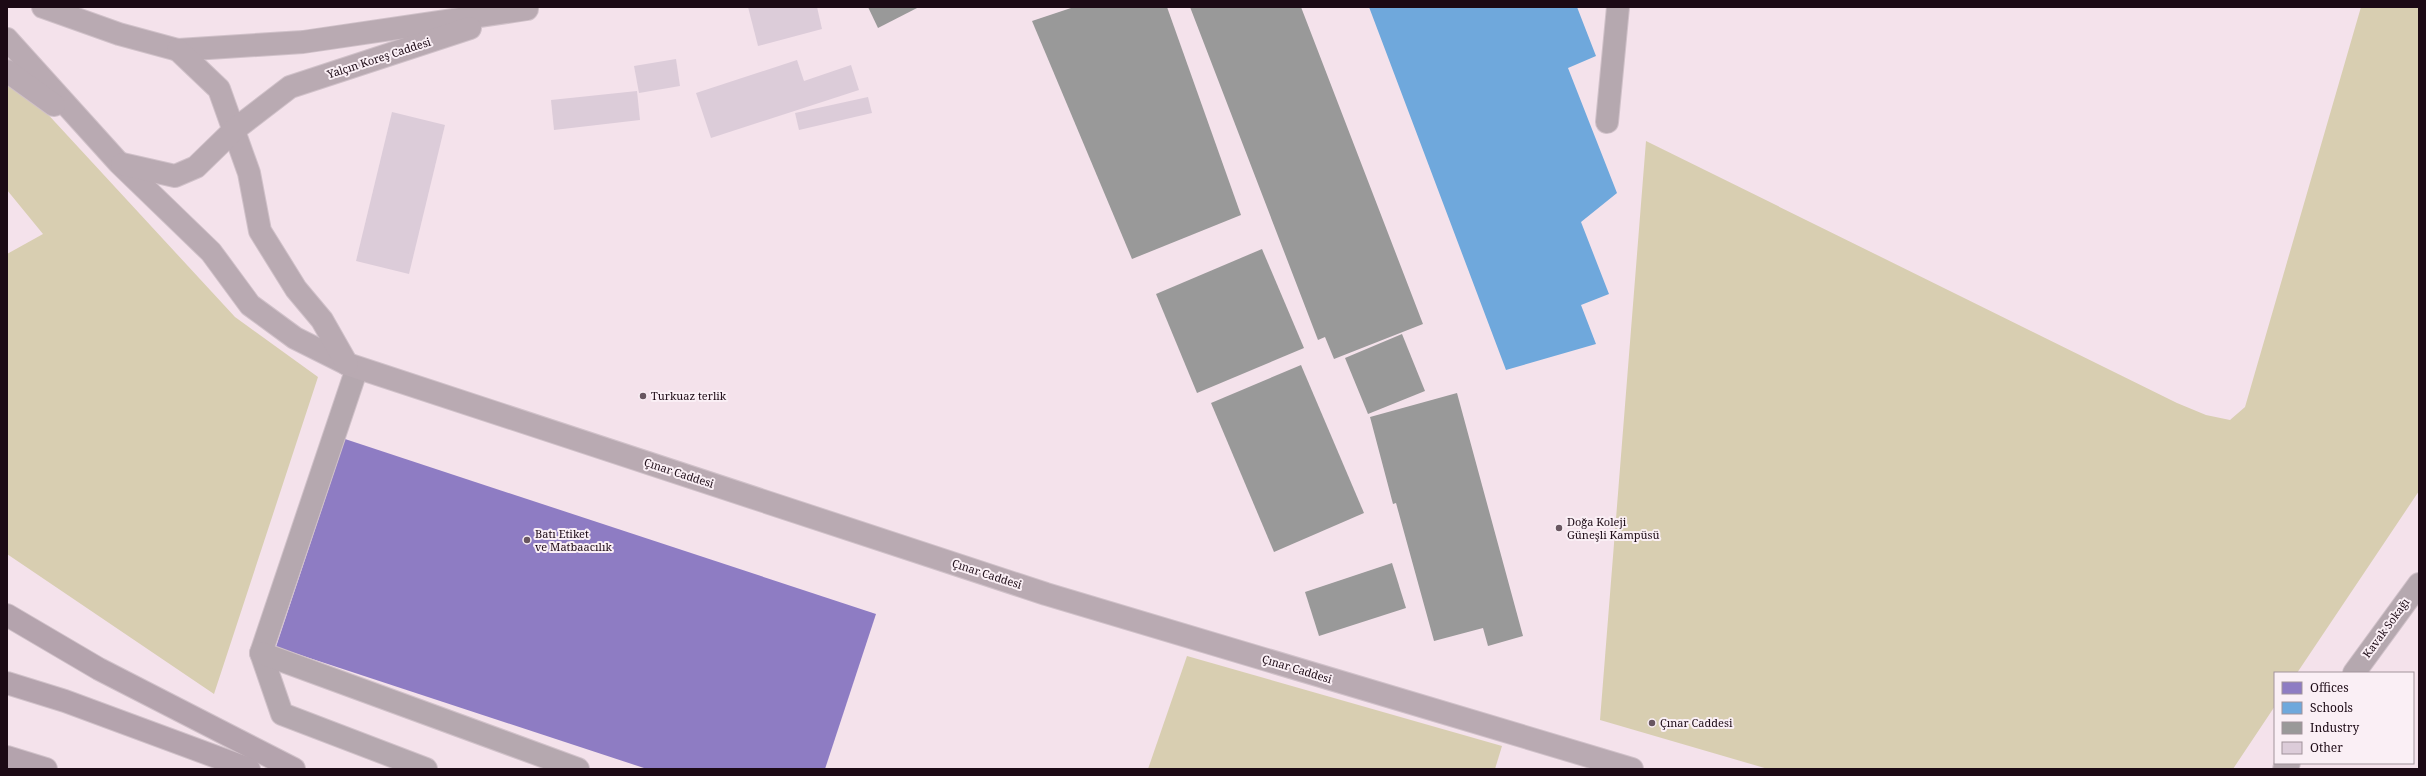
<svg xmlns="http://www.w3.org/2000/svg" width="2426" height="776" font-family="'Noto Serif',serif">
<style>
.green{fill:#d8ceb1}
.offices{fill:#8e7cc3}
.schools{fill:#6fa8dc}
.industry{fill:#999}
.building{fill:#dcccd9}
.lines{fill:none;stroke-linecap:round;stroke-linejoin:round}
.minor-casing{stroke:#d0c1c9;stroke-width:24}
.major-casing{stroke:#d0c1c9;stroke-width:24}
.highway-casing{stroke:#d0c1c9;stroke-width:24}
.minor{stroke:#b5a8af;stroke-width:22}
.major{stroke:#b9aab2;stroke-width:22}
.highway{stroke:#b4a3ad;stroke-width:22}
.poi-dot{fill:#685660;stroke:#faeff5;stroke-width:1.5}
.labels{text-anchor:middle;stroke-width:4;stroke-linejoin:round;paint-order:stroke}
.street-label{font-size:11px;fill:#1c0a15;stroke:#faeff5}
.poi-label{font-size:11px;fill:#1c0a15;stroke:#faeff5;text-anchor:start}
</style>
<rect width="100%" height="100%" fill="#f4e2eb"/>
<g class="green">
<path d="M2361,7H2419V491L2297,673H2275V706L2233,769H1768L1600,720L1646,141L2177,403L2206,415L2230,420L2245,407Z"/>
<path d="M7,70L235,317L318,377L214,694L7,554V254L43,234L7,190Z"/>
<path d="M1187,656L1502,746L1495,769H1148Z"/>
</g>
<path class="offices" d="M345,439L876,614L825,769H647L276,647Z"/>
<path class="schools" d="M1369,7H1577L1596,56L1568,68L1617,193L1581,222L1609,294L1581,305L1596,344L1506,370Z"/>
<g class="industry">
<path d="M868,7H919L878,28Z"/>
<path d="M1074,7H1167L1241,215L1132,259L1032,21Z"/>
<path d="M1190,7H1301L1423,324L1334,359L1325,337L1318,340Z"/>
<path d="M1262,249L1304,348L1197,393L1156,294Z"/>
<path d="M1402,334L1425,391L1368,414L1345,358Z"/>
<path d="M1301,365L1364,513L1274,552L1211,403Z"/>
<path d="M1457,393L1523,636L1488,646L1483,628L1434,641L1396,503L1393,504L1370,417Z"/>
<path d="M1392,563L1406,608L1319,636L1305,592Z"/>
</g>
<g class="building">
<path d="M748,7H817L822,29L758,46Z"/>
<path d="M676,59L680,86L639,93L634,66Z"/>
<path d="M797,60L804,81L851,65L859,90L711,138L696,93Z"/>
<path d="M637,91L640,120L554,130L551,100Z"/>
<path d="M868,97L872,113L799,130L795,113Z"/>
<path d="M392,112L445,125L409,274L356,261Z"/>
</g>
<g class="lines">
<g class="minor-casing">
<g id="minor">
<path d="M1607,122L1618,7"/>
<path d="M357,368L261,653L282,714L426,769"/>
<path d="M261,653L578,769"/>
<path d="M2354,673L2419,584"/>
<path d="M2284,769L2289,763"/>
</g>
</g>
<g class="major-casing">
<g id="major">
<path d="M43,7L119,34L178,50L303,42L527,9"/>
<path d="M7,39L119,163L211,252L250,305L295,338L347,364L1046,594L1632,769"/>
<path d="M178,50L219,89L249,173L260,231L296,289L322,320L347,364"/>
<path d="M7,71L54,105"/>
<path d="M122,164L175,176L196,167L234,130L290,87L470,28"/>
</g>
</g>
<g class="highway-casing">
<g id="highway">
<path d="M7,615L99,669L294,769"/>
<path d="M7,683L65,701L249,769"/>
<path d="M7,757L46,769"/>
</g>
</g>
<use href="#minor" class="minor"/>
<use href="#major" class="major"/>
<use href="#highway" class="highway"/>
</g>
<g class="poi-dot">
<circle cx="643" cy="396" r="4"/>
<circle cx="1559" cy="528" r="4"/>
<circle cx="527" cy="540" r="4"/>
<circle cx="1652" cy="723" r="4"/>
</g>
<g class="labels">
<g class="street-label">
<text transform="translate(379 58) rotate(-18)" y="4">Yalçın Koreş Caddesi</text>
<text transform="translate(679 473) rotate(18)" y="4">Çınar Caddesi</text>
<text transform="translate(987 574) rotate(18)" y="4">Çınar Caddesi</text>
<text transform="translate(2386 628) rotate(-54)" y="4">Kavak Sokağı</text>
<text transform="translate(1297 669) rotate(17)" y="4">Çınar Caddesi</text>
</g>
<g class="poi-label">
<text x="651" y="400">Turkuaz terlik</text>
<text x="1567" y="526">Doğa Koleji<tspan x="1567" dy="13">Güneşli Kampüsü</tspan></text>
<text x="535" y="538">Batı Etiket<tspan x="535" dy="13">ve Matbaacılık</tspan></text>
<text x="1660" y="727">Çınar Caddesi</text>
</g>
</g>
<rect width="2426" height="776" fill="none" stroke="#1c0a15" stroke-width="16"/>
<rect x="2274" y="672" width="140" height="92" fill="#faeff5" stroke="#a1939b"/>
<rect x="2282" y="682" width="20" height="12" fill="#8e7cc3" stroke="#a1939b"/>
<text x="2310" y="692" font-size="12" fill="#1c0a15">Offices</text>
<rect x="2282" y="702" width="20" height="12" fill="#6fa8dc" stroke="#a1939b"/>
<text x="2310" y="712" font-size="12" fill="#1c0a15">Schools</text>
<rect x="2282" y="722" width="20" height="12" fill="#999999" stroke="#a1939b"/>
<text x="2310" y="732" font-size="12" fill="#1c0a15">Industry</text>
<rect x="2282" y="742" width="20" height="12" fill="#dcccd9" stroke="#a1939b"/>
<text x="2310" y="752" font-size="12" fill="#1c0a15">Other</text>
</svg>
